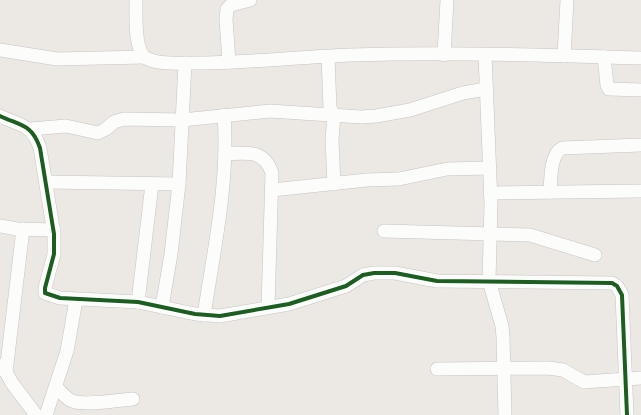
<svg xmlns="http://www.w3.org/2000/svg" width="641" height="415" font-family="Roboto,sans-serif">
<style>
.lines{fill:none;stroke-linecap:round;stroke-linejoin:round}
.street-casing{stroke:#c5c4c5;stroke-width:14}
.street{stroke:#fcfcfb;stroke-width:13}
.cycleway-casing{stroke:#fff;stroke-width:6}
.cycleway{stroke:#1b5e20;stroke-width:4}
</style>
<rect width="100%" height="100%" fill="#ece8e4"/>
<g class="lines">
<g class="street-casing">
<g id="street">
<path d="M136,0C136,13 134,51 146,58C159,65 179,63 194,63C246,63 298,57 351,55C447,52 545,55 641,58"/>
<path d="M0,50L57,59L144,57"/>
<path d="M444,55L447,0"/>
<path d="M485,55L491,203L489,281L502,326L503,337L505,415"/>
<path d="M564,56L567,0"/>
<path d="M328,57L330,108L334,115L332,140L334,184"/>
<path d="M604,57L607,85L609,89L641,90"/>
<path d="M229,62L226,19L227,9L231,5L250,0"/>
<path d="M0,116C21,126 32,124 40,148L54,234V254L45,288V293L60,298L138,302L195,314L220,316L289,304L346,286L363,275L374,273H395L437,281L612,283L617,286L622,295L627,415"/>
<path d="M31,129L66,126L98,133L106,129L114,122L124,119L182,120L270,111L361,117L376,116L410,110L463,93L486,89"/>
<path d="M225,154C247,153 264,149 272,173L268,307"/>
<path d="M46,182L179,184"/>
<path d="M272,190L367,180L399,179L447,169L489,168"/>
<path d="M550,192C551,179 550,155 562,148L641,145"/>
<path d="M490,193L641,191"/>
<path d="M0,226L17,229L54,230"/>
<path d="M384,231L530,235L595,255"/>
<path d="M138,302L152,184"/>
<path d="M162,307L171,254L179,184L185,63"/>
<path d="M204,315C214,249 229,182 224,115"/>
<path d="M2,365L12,383L36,415"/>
<path d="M437,369L548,368L563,370L584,382L641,378"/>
<path d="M6,372L23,229"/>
<path d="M56,387C60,391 65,397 70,400C83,407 117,400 133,399"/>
<path d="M46,415L67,351L76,300"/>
</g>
</g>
<use href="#street" class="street"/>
<g class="cycleway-casing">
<path id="cycleway" d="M0,116C21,126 32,124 40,148L54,234V254L45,288V293L60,298L138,302L195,314L220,316L289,304L346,286L363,275L374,273H395L437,281L612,283L617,286L622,295L627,415"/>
</g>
<use href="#cycleway" class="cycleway"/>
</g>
</svg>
